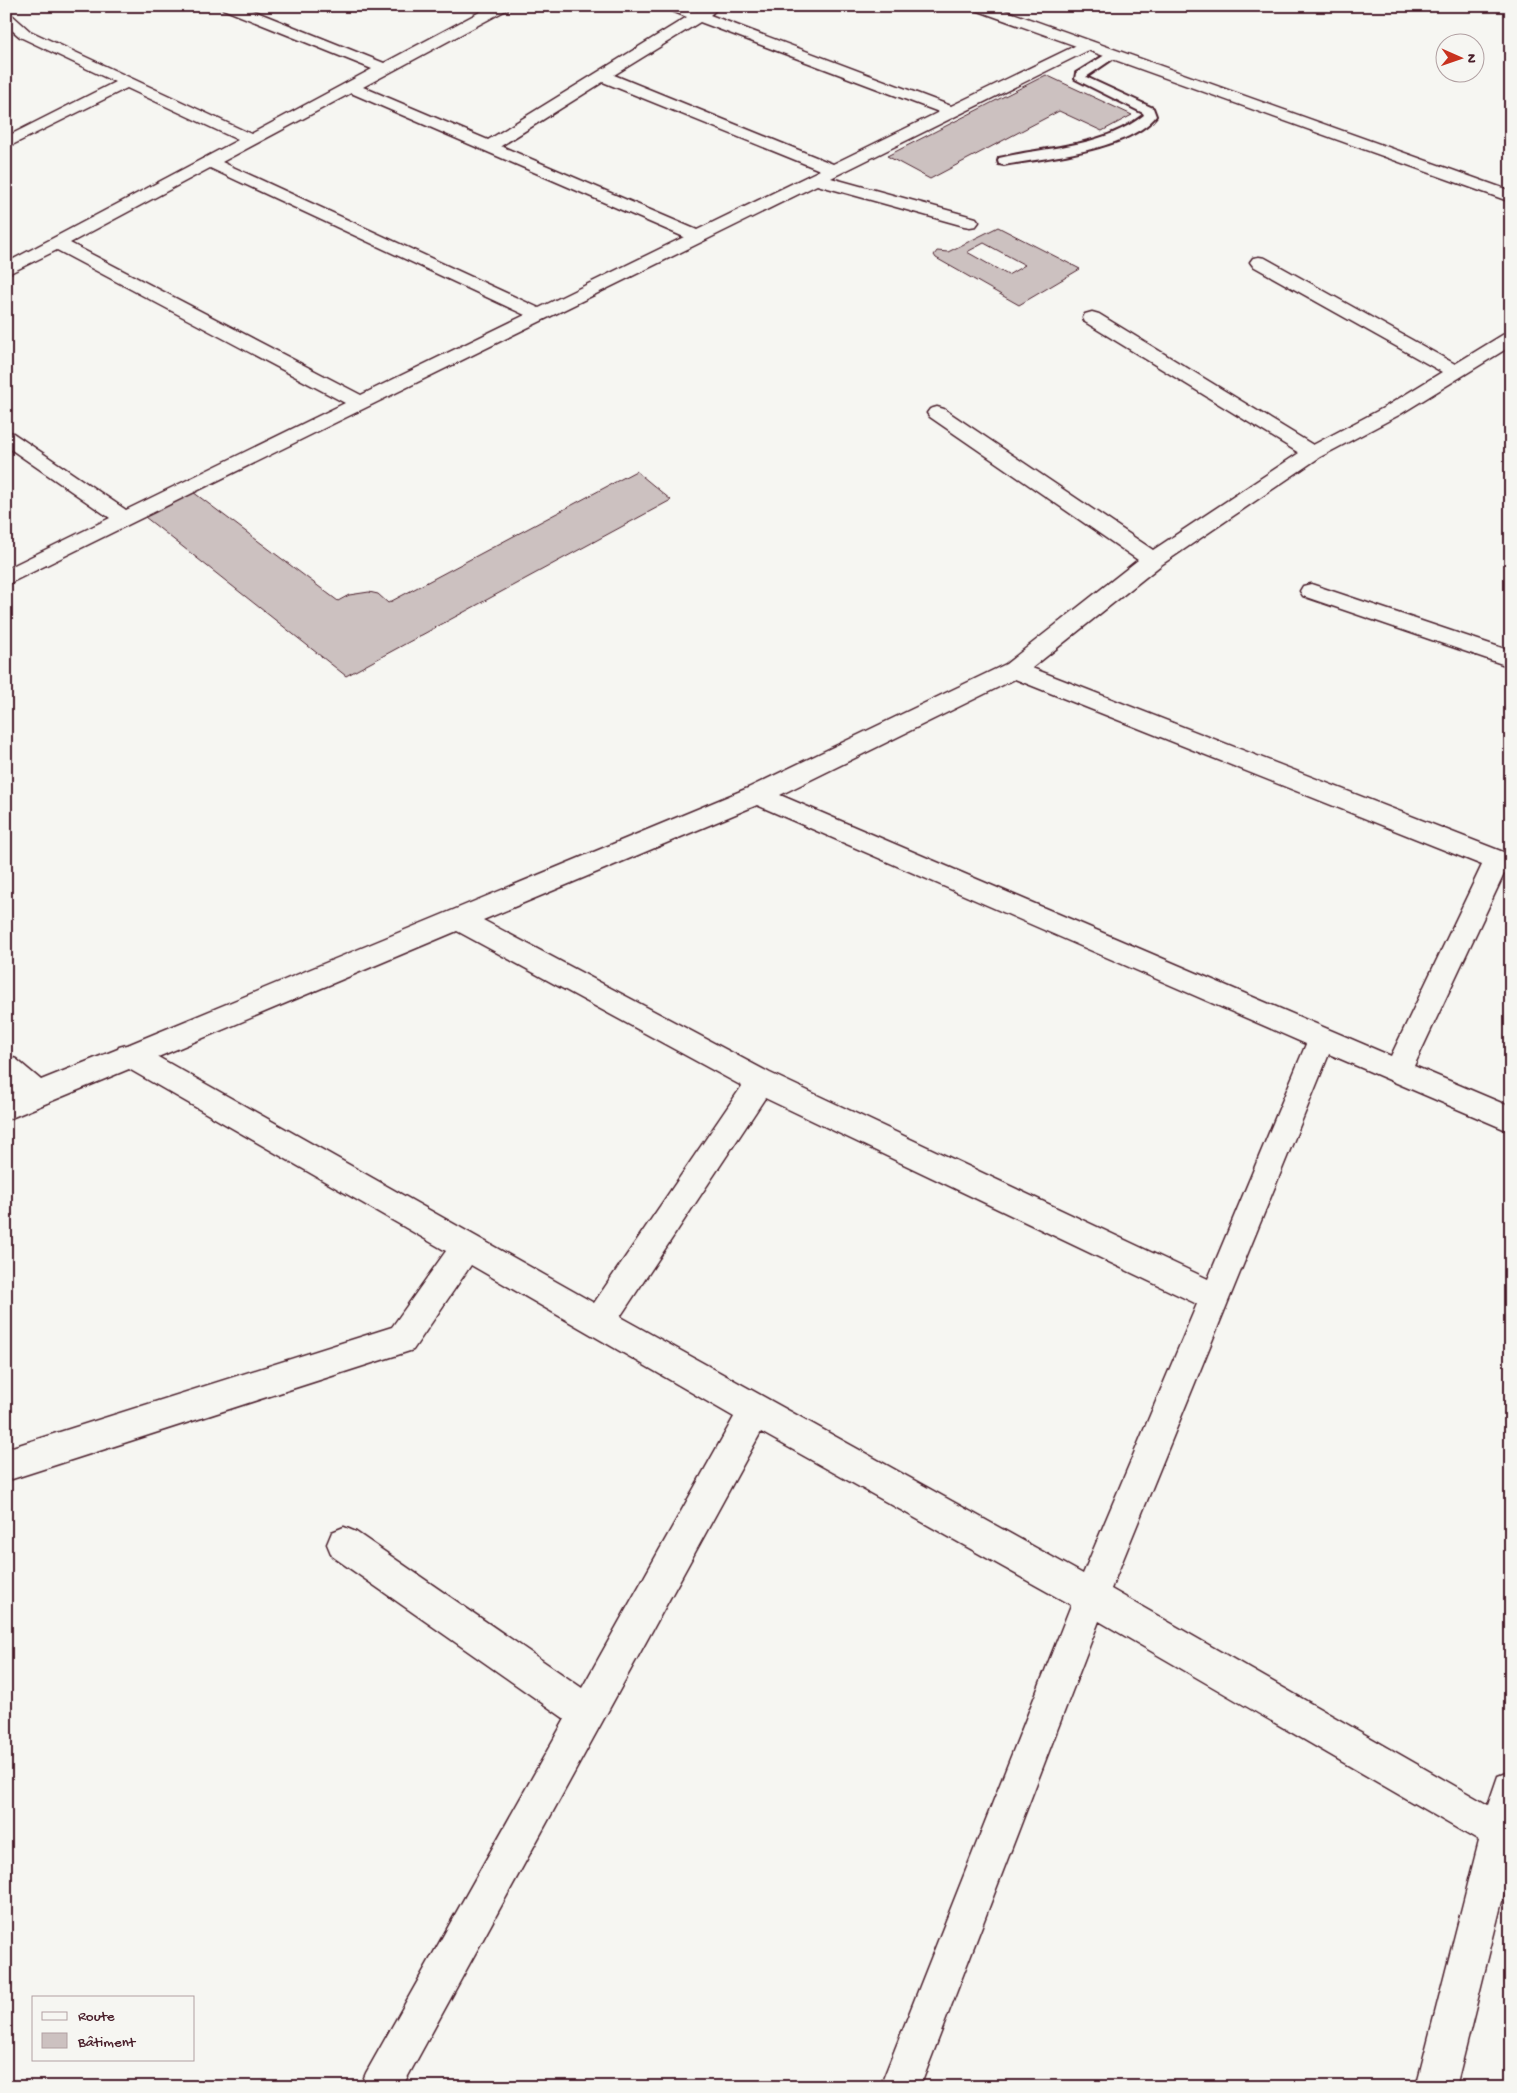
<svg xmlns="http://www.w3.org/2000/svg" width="1517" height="2093" font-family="'Gochi Hand',sans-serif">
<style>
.building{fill:#ccc1c0;stroke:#4a1f2b;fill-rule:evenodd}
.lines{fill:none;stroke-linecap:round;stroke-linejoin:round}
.service-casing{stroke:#4a1f2b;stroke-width:4}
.minor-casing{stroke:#4a1f2b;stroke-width:3}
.primary-casing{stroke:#4a1f2b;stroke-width:3}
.service{fill:#f6f6f2;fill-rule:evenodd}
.minor{fill:#f6f6f2;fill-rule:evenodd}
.primary{fill:#f6f6f2;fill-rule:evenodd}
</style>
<rect width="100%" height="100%" fill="#f6f6f2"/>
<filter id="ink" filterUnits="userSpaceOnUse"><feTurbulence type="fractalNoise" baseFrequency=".02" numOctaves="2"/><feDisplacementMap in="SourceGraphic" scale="10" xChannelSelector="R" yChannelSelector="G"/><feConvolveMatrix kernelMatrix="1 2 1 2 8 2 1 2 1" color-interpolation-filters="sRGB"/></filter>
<g filter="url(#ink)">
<g class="building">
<path d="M1046,75L1132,115L1102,131L1059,111L930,179L887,156Z"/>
<path d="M998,227L1080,269L1019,305L936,258L934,255L937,251L948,252ZM984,243L1025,265L1008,275L967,252Z"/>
<path d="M636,471L671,500L346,676L145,517L193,492L338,601L349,595L369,592L378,594L388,603Z"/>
</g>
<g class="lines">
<g class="service-casing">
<path id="service" d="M1113,50L1119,54L1117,56L1086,77L1153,108L1156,116C1130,150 1044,158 1004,165L999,164L998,161L999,158C1049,146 1102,148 1144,115L1143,113L1075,79L1076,73Z"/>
</g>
<g class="minor-casing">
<g id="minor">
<path d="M221,6H242L384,63L491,6H510L508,9L363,87L488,140L687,17L667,9L665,6H686L697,11L704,6H715L717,9L710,15L951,106L1083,42H1093L1096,45L1093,48L831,178L976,218L979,222L976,226L970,227L964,226L817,185L6,585V569L110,518L6,446V431L13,433L126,510L345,403L57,250L6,275V263L238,140L127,88L6,148V137L115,82L20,37L6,25V13L11,14L30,31L251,134L372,69L223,9ZM700,22L939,112L833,164L614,75ZM603,82L820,170L697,230L501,146ZM351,93L684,237L539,308L222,162ZM210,168L525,315L361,395L70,243Z"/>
<path d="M1259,257L1265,258L1455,364L1504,334L1511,332V346L1399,415L1320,457L1161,565L1032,668L1511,855V876L1504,874L1414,1066L1511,1107V1132L1329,1054L1111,1589L1488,1805L1498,1776L1511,1771V1865L1456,2087H1416L1479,1841L1099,1621L920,2087H880L1071,1605L761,1432L402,2087H360L366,2073L565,1719L332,1556L327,1544L332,1532L344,1527L356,1532L582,1688L734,1417L471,1265L413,1350L6,1481V1449L392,1327L446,1251L129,1069L6,1120V1095L14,1092L6,1084V1055L16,1059L41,1080L118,1049L119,1047L130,1044L748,788L1006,664L1138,560L930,417L927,413L930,409L937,407L944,409L1153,550L1299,453L1085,322L1083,318L1085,314L1092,312L1099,314L1313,445L1385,407L1442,372L1253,266L1250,262L1253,258ZM1015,679L1482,865L1391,1056L780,795ZM757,805L1306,1044L1208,1279L770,1073L483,920ZM457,931L742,1086L594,1303L158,1057ZM765,1098L1197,1304L1083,1574L620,1317Z"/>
<path d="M1311,584L1511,651V667L1303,596L1300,591L1303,586Z"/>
</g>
</g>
<g class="primary-casing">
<path id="primary" d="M971,6H993L1511,191V202L973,9Z"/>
</g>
<use href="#service" class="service"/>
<use href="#minor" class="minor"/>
<use href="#primary" class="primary"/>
</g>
</g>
<rect width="1517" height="2093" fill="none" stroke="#f6f6f2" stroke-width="25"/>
<rect x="12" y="12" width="1492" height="2068" fill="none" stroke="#4a1f2b" stroke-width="2" filter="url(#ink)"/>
<rect x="32" y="1996" width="162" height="65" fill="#f6f6f2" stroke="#b1a0a2"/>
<rect x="42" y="2012" width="25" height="8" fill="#f6f6f2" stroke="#b1a0a2"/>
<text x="78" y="2020" font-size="15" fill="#4a1f2b">Route</text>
<rect x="42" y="2033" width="25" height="15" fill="#ccc1c0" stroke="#b1a0a2"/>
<text x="78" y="2046" font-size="15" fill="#4a1f2b">Bâtiment</text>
<g transform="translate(1460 58) rotate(92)"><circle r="24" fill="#f6f6f2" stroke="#b1a0a2"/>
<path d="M0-4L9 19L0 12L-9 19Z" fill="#c8321e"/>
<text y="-8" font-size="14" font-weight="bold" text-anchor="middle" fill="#4a1f2b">N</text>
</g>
</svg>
